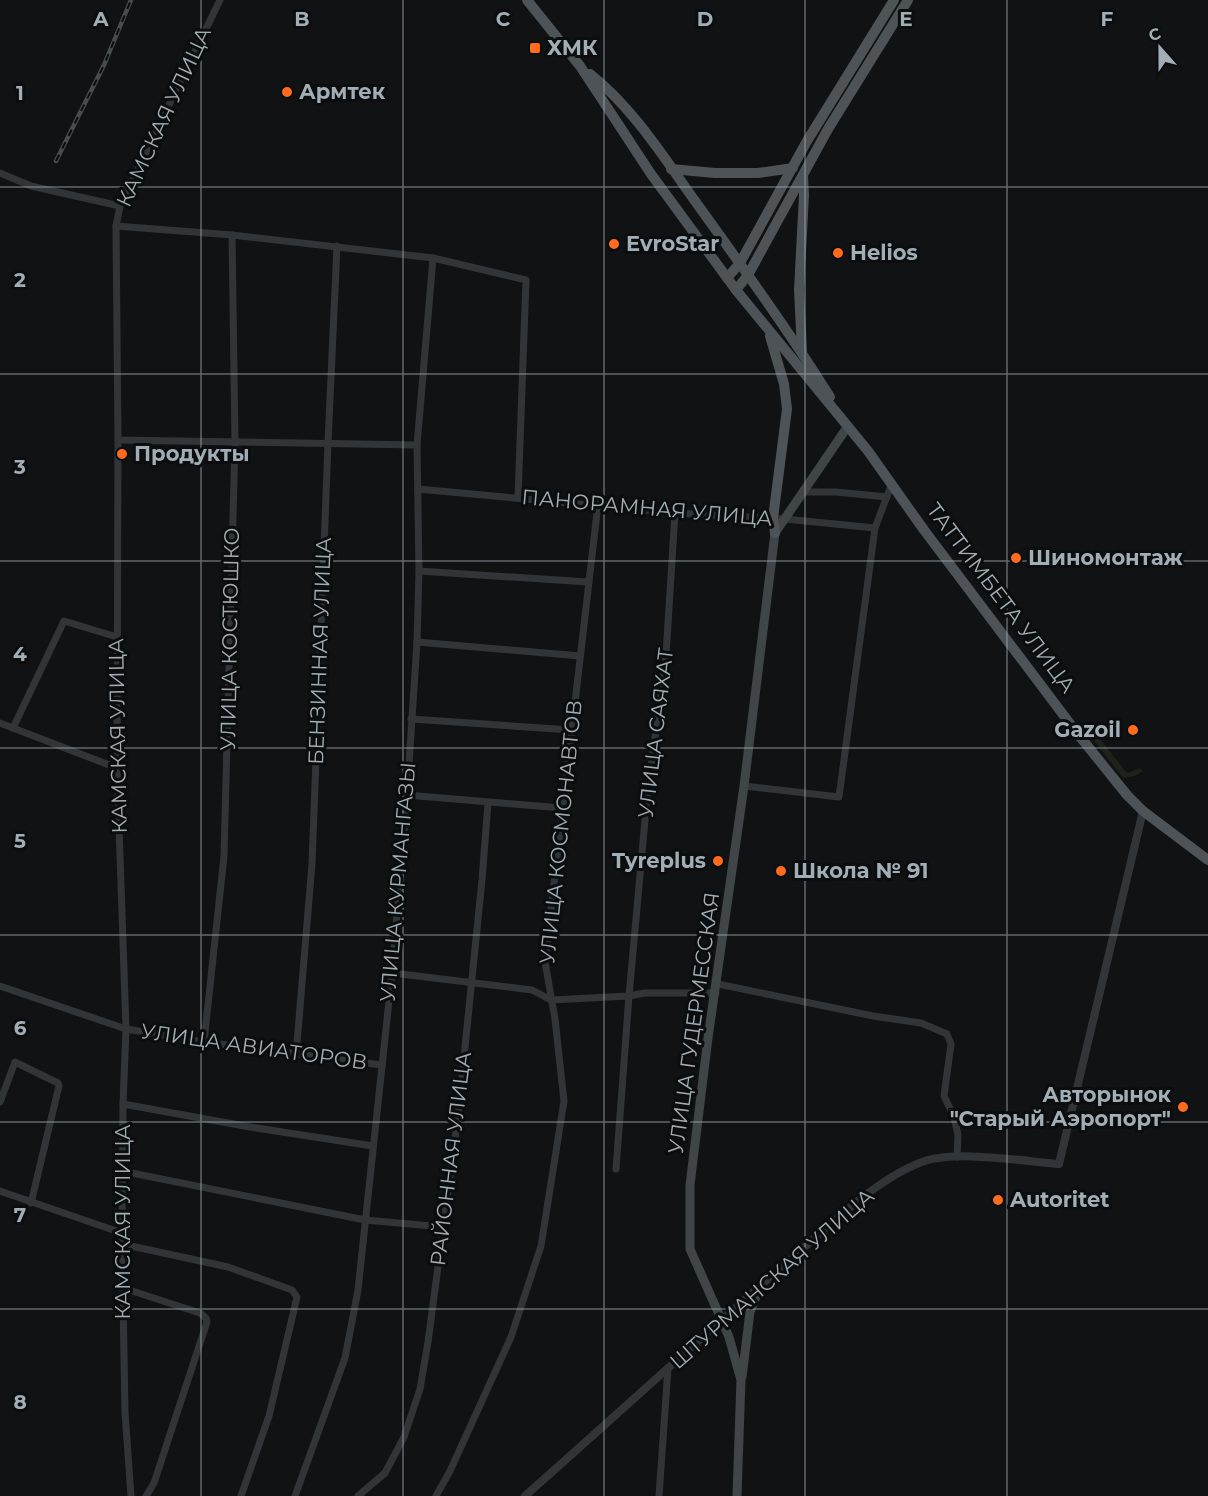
<svg xmlns="http://www.w3.org/2000/svg" width="1208" height="1496" font-family="Montserrat,sans-serif">
<style>
.green{fill:#1c231b}
.lines{fill:none;stroke-linecap:round;stroke-linejoin:round}
.minor{stroke:#323538;stroke-width:7}
.tertiary{stroke:#323538;stroke-width:8}
.secondary{stroke:#404548;stroke-width:9}
.primary{stroke:#4e5357;stroke-width:10}
.rail-casing{stroke:#474c4f;stroke-width:4.5}
.rail{stroke:#0c0d0e;stroke-width:2;stroke-dasharray:7;stroke-linecap:butt}
.grid{fill:none;stroke:#a1aeb5;stroke-width:1.5;stroke-opacity:0.55}
.poi-dot{fill:#ff6b1d;stroke:#0c0d0e;stroke-width:2}
.labels{text-anchor:middle;stroke-width:6;stroke-linejoin:round;paint-order:stroke}
.poi-label{font-size:21px;font-weight:bold;fill:#a1aeb5;stroke:#0c0d0e;text-anchor:start}
.street-label{font-size:21px;fill:#a1aeb5;stroke:#0c0d0e}
.grid-label{font-size:20px;text-anchor:middle;font-weight:bold;fill:#a1aeb5;stroke:#0c0d0e;stroke-width:6;stroke-linejoin:round;paint-order:stroke}
</style>
<rect width="100%" height="100%" fill="#111213"/>
<path class="green" d="M1092,729L1127,773L1140,768L1143,771L1135,776L1123,778L1088,733Z"/>
<g class="lines">
<g class="minor">
<path d="M0,173L31,186L120,206"/>
<path d="M116,226L232,235L433,258L526,280L518,497"/>
<path d="M118,440L417,445"/>
<path d="M418,489L675,513L785,519L875,528"/>
<path d="M803,492H836L887,497"/>
<path d="M419,571L588,582"/>
<path d="M417,642L580,656"/>
<path d="M411,719L571,730"/>
<path d="M0,723L117,768"/>
<path d="M13,728L64,621L117,637"/>
<path d="M744,786L839,797L875,528L892,483"/>
<path d="M407,795L562,808"/>
<path d="M392,973L532,990L551,1000L629,996L645,993H716"/>
<path d="M718,984L873,1016L921,1023L947,1034L951,1044L944,1096L954,1117L958,1135L957,1157"/>
<path d="M0,986L126,1029L204,1042L382,1065"/>
<path d="M204,1042L224,856L235,442L232,235"/>
<path d="M296,1055L312,864L328,443L337,246"/>
<path d="M0,1102L15,1062L58,1083L59,1086L31,1203"/>
<path d="M123,1104L250,1127L373,1146"/>
<path d="M616,1169L629,996L647,798L666,655L675,513"/>
<path d="M122,1171L365,1220L443,1227"/>
<path d="M0,1191L122,1233"/>
<path d="M122,1244L228,1267L292,1290L297,1297L269,1416L241,1496"/>
<path d="M123,1288L200,1313L206,1318L207,1322L154,1483L146,1496"/>
<path d="M131,1496L125,1412L122,1244L123,1104L126,1029L117,768L118,440L116,226L120,206L220,0"/>
<path d="M295,1496L345,1358L358,1290L392,973L407,795L417,642L419,571L417,445L433,258"/>
<path d="M358,1496L385,1473L404,1437L420,1389L428,1342L458,1116L482,880L488,803"/>
<path d="M436,1496L450,1471L511,1337L541,1246L564,1101L555,1019L545,962L598,504"/>
<path d="M659,1496L668,1368"/>
</g>
<path class="tertiary" d="M525,1496C611,1420 696,1342 782,1267C822,1233 878,1175 928,1160C961,1151 1023,1161 1059,1164L1143,811"/>
<g class="secondary">
<path d="M742,1377L750,1312L760,1286"/>
<path d="M737,1496L741,1380L729,1337L690,1249V1185L708,1038L744,786L775,533L848,426"/>
</g>
<g class="primary">
<path d="M527,0L580,66L651,174L736,290L868,451L924,530L1077,733L1127,795L1143,811L1208,860"/>
<path d="M590,74C633,108 663,156 695,201C741,265 788,330 830,397"/>
<path d="M671,169L715,173H758L793,168"/>
<path d="M727,278L740,263L807,141L894,0"/>
<path d="M736,290L748,275L828,129L908,0"/>
<path d="M770,336L784,384L787,409L773,518L775,533"/>
<path d="M802,351L799,290L804,195L803,175"/>
</g>
<g class="rail-casing">
<path id="rail" d="M56,161L104,65L131,0"/>
</g>
<use href="#rail" class="rail"/>
</g>
<path class="grid" d="M201,0V1496M403,0V1496M604,0V1496M805,0V1496M1007,0V1496M0,187H1208M0,374H1208M0,561H1208M0,748H1208M0,935H1208M0,1122H1208M0,1309H1208"/>
<g class="poi-dot">
<rect x="529" y="42" width="12" height="12" rx="3"/>
<circle cx="287" cy="92" r="6"/>
<circle cx="614" cy="244" r="6"/>
<circle cx="838" cy="253" r="6"/>
<circle cx="122" cy="454" r="6"/>
<circle cx="1016" cy="558" r="6"/>
<circle cx="1133" cy="730" r="6"/>
<circle cx="718" cy="861" r="6"/>
<circle cx="781" cy="871" r="6"/>
<circle cx="1183" cy="1107" r="6"/>
<circle cx="998" cy="1200" r="6"/>
</g>
<g class="labels">
<g class="poi-label">
<text x="547" y="55">ХМК</text>
<text x="299" y="99">Армтек</text>
<text x="626" y="251">EvroStar</text>
<text x="850" y="260">Helios</text>
<text x="134" y="461">Продукты</text>
<text x="1028" y="565">Шиномонтаж</text>
<text x="1121" y="737" text-anchor="end">Gazoil</text>
<text x="706" y="868" text-anchor="end">Tyreplus</text>
<text x="793" y="878">Школа № 91</text>
<text x="1171" y="1102" text-anchor="end">Авторынок<tspan x="1171" dy="24">"Старый Аэропорт"</tspan></text>
<text x="1010" y="1207">Autoritet</text>
</g>
<g class="street-label">
<text transform="translate(164 117) rotate(-65)" y="7">КАМСКАЯ УЛИЦА</text>
<text transform="translate(647 508) rotate(5)" y="7">ПАНОРАМНАЯ УЛИЦА</text>
<text transform="translate(1001 598) rotate(53)" y="7">ТАТТИМБЕТА УЛИЦА</text>
<text transform="translate(230 639) rotate(-89)" y="7">УЛИЦА КОСТЮШКО</text>
<text transform="translate(320 651) rotate(-88)" y="7">БЕНЗИННАЯ УЛИЦА</text>
<text transform="translate(656 733) rotate(-83)" y="7">УЛИЦА САЯХАТ</text>
<text transform="translate(118 736) rotate(-91)" y="7">КАМСКАЯ УЛИЦА</text>
<text transform="translate(561 832) rotate(-84)" y="7">УЛИЦА КОСМОНАВТОВ</text>
<text transform="translate(398 882) rotate(-85)" y="7">УЛИЦА КУРМАНГАЗЫ</text>
<text transform="translate(694 1023) rotate(-82)" y="7">УЛИЦА ГУДЕРМЕССКАЯ</text>
<text transform="translate(254 1047) rotate(8)" y="7">УЛИЦА АВИАТОРОВ</text>
<text transform="translate(451 1159) rotate(-83)" y="7">РАЙОННАЯ УЛИЦА</text>
<text transform="translate(123 1222) rotate(-90)" y="7">КАМСКАЯ УЛИЦА</text>
<text transform="translate(772 1279) rotate(-41)" y="7">ШТУРМАНСКАЯ УЛИЦА</text>
</g>
</g>
<g class="grid-label">
<text x="101" y="26">A</text>
<text x="302" y="26">B</text>
<text x="503" y="26">C</text>
<text x="705" y="26">D</text>
<text x="906" y="26">E</text>
<text x="1107" y="26">F</text>
<text x="20" y="100">1</text>
<text x="20" y="287">2</text>
<text x="20" y="474">3</text>
<text x="20" y="661">4</text>
<text x="20" y="848">5</text>
<text x="20" y="1035">6</text>
<text x="20" y="1222">7</text>
<text x="20" y="1409">8</text>
</g>
<g transform="translate(1160 48) rotate(339)" stroke="#0c0d0e" stroke-width="4.5" paint-order="stroke">
<path d="M0-4.5L10 22L0 15L-10 22Z" fill="#a1aeb5"/>
<text y="-9" font-size="16" font-weight="bold" text-anchor="middle" fill="#a1aeb5">С</text>
</g>
</svg>
